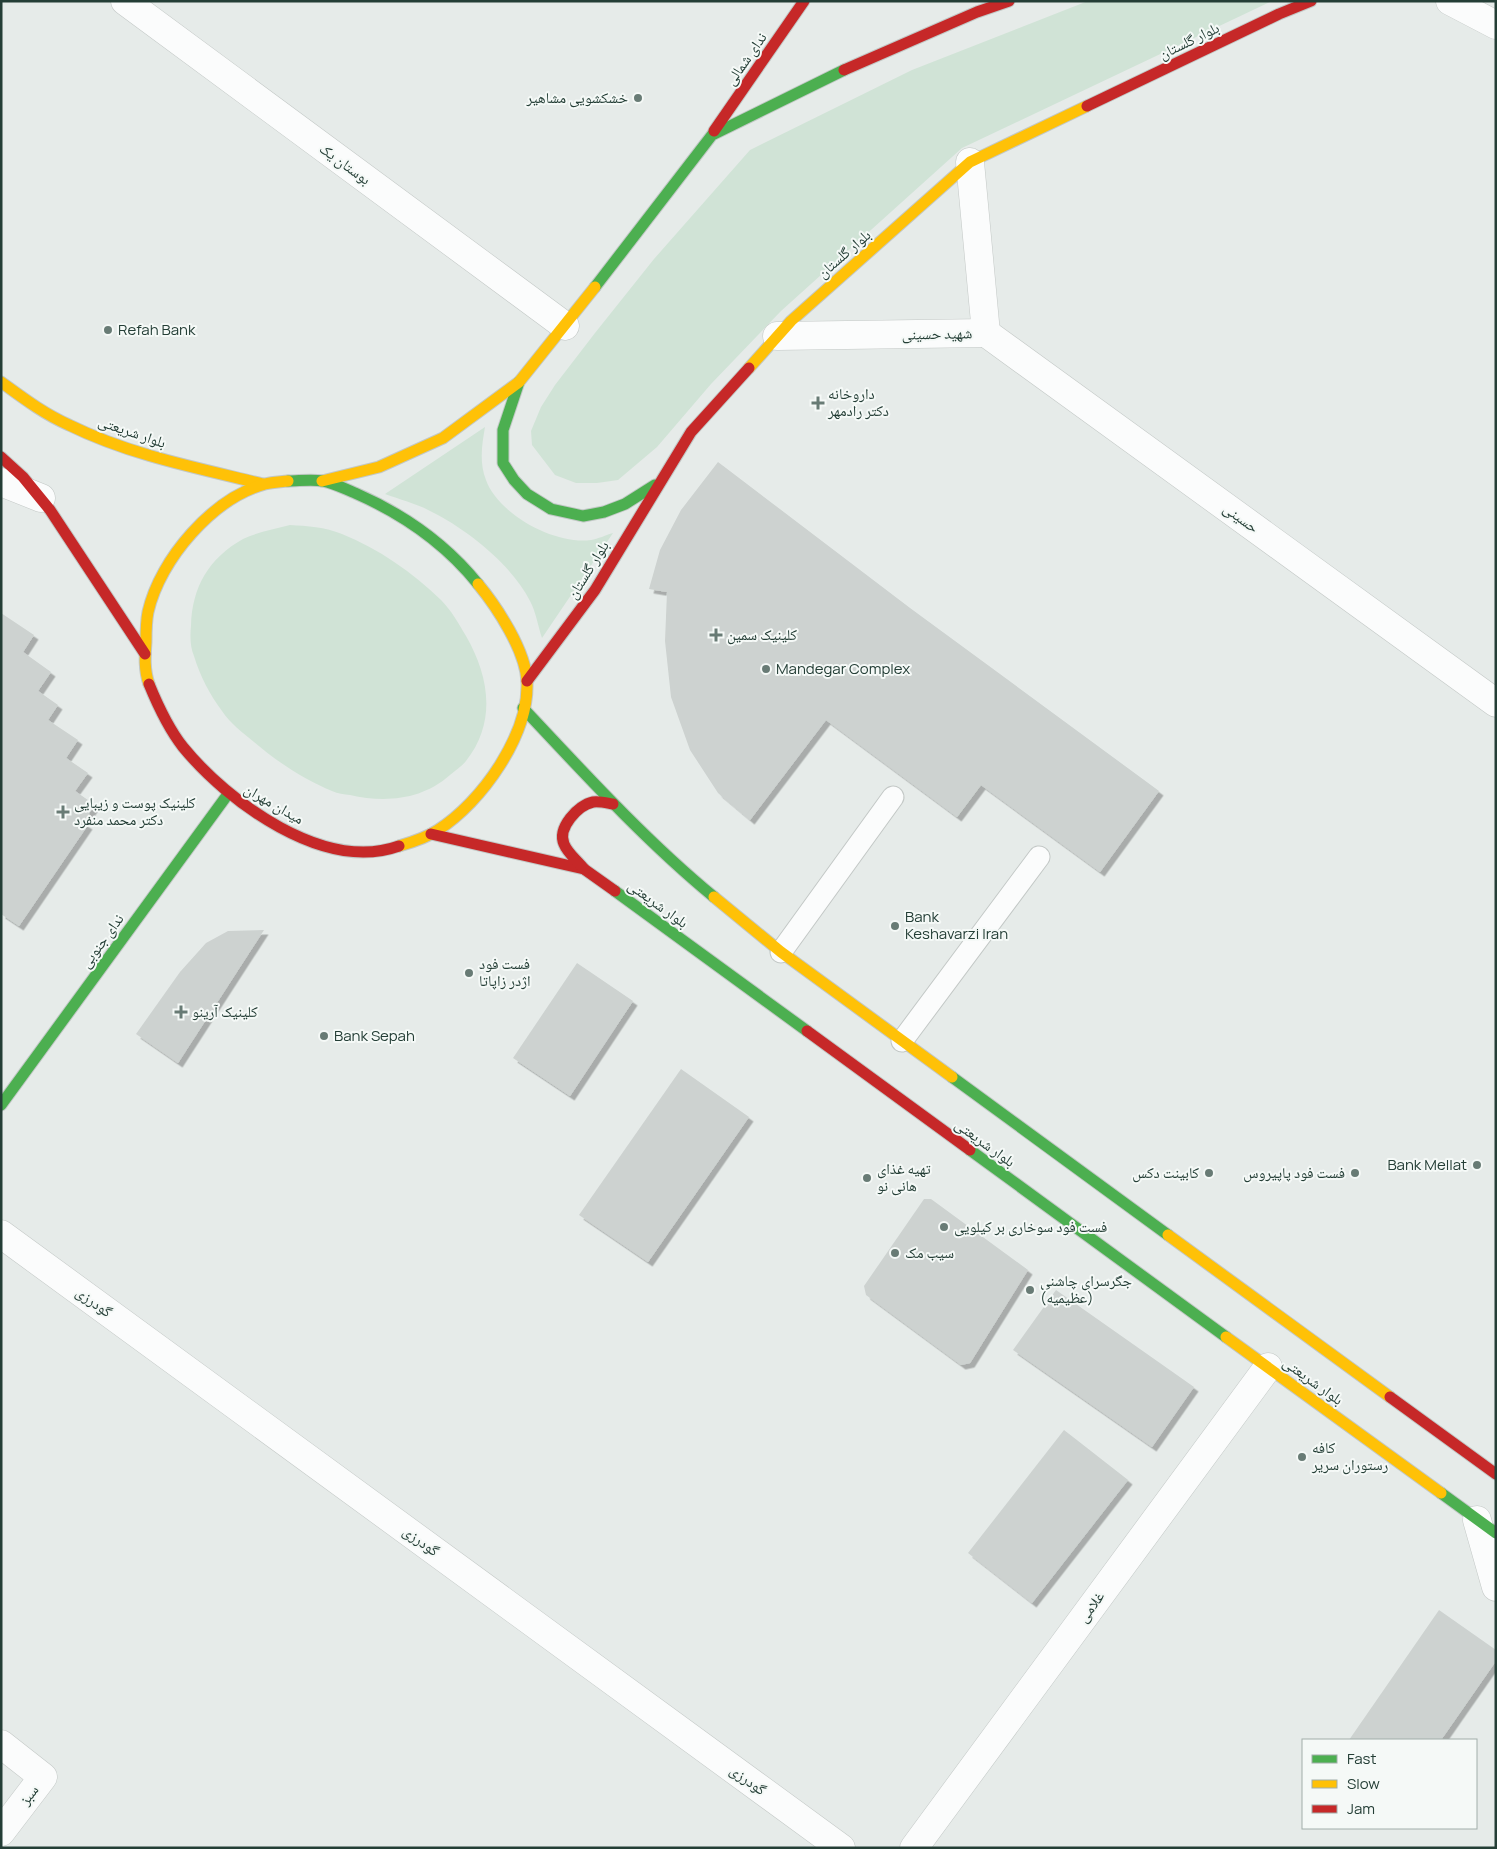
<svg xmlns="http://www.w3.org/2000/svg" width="1497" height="1849" font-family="Manrope,'Noto Naskh Arabic',sans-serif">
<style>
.green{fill:#d0e3d6}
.building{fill:#cdd2d0;filter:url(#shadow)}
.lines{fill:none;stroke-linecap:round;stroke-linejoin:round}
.lane-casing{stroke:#c3c8c6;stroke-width:23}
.street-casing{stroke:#c3c8c6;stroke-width:29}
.fast-casing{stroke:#c2c8c6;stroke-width:13}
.slow-casing{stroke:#c2c8c6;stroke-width:13}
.jam-casing{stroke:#c2c8c6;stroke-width:13}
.lane{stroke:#fbfcfc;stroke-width:21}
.street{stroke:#fbfcfc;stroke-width:28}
.fast{stroke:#4caf50;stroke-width:11}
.slow{stroke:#ffc107;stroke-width:11}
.jam{stroke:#c62828;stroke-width:11}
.poi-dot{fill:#687b75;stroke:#f5f9f7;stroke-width:2}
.labels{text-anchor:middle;stroke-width:4;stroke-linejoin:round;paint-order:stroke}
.street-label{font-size:15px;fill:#243e36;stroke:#f5f9f7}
.poi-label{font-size:15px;fill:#243e36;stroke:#f5f9f7;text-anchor:start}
</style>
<defs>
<filter id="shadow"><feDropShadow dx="4.5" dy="4.5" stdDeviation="0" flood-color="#0004"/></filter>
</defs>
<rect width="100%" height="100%" fill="#e6ebe9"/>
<g class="green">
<path d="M1088,1H1272L962,148L781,311L711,384L657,447L618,480L597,483H576L555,475L532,445L531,431L541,407L555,385L595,333L654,259L750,150L912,70Z"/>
<path d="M485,427C482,445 479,462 486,480C498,514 555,545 591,540C598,539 606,535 613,533L542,638C538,626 536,612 530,601C512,565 468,530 432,512C418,504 401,500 385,494Z"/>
<path d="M290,525C307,526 325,527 342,534C379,549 412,572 441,600C451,610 459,624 466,636C489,676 497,722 466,761C462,766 455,771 450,775C422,800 385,803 350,795C344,794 338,794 332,791C305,780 276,761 254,742C243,733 230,723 222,711C210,695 200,676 194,656C190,647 190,635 191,626C192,587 209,558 243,539C258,532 274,529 290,525Z"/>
</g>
<g class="building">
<path d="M718,462L910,608L1159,791L1100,872L981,785L957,817L826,720L750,820L718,793L690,750L671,697L665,641L667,592L649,589L660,550L681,510Z"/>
<path d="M1,613L34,635L23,652L51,672L38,691L58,705L48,720L78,740L66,758L88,773L75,791L95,805L83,822L88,825L19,926L1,914Z"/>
<path d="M264,930L178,1063L136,1034L180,972L206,943L228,931Z"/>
<path d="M577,963L633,1001L570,1096L513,1058Z"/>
<path d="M681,1069L749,1117L648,1262L579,1215Z"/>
<path d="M924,1199H931L1028,1270L970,1363L961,1365L866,1295L864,1286Z"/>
<path d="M1056,1290L1194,1387L1152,1447L1013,1350Z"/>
<path d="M1064,1430L1128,1480L1032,1603L968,1553Z"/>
<path d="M1439,1610L1496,1650V1661L1441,1740H1349Z"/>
</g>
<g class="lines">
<g class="lane-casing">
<g id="lane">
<path d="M781,952L893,797"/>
<path d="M902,1041L1039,857"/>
</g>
</g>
<g class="street-casing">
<g id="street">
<path d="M125,1L565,326"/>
<path d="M1450,1L1496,25"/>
<path d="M970,162L986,333"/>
<path d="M986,333L1496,703"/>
<path d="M777,336L986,333"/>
<path d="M1,482L41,498"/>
<path d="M1,1234L841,1848"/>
<path d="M1477,1520L1496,1587"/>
<path d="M1,1744L43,1777L1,1832"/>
<path d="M914,1848L1268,1367"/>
</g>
</g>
<g class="fast-casing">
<g id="fast">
<path d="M595,287L712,135L844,70"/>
<path d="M519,382L503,430V463L514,480L527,494L551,509L583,516L604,512L625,504L655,485"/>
<path d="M288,481C299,481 311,479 323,481C334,483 345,489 355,493C403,514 445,543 478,584"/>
<path d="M523,708C584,773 645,840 714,897"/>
<path d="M615,891L807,1031"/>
<path d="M952,1077L1168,1235"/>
<path d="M1,1105L228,794"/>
<path d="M970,1150L1226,1337"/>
<path d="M1441,1493L1496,1533"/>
</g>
</g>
<g class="slow-casing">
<g id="slow">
<path d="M749,368L791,321L970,162L1087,106"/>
<path d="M1,382C23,398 44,414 69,425C130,455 197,468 263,484"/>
<path d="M322,481L379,467L443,438L519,382L595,287"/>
<path d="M149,684C144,670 145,656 146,642C146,632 146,622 148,612C160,559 213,498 265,484C273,482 280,482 288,481"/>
<path d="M399,846C413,842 426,838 438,830C482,802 529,735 527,682C526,651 497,607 478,584"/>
<path d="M714,897L781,952L952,1077"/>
<path d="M1168,1235L1390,1397"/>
<path d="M1226,1337L1441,1493"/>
</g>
</g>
<g class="jam-casing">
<g id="jam">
<path d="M844,70L977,12L1009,1"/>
<path d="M1087,106L1279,14L1311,1"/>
<path d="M714,131L804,1"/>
<path d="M1,457L23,477L50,510L145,654"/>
<path d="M527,681L595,590L691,432L749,368"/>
<path d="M149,684C158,706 168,728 183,747C228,802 324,873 399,846"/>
<path d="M431,834L584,869L615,891"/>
<path d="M584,869C578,861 568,854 564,844C557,828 578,805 593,802C599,801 607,803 613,804"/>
<path d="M807,1031L970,1150"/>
<path d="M1390,1397L1496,1474"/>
</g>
</g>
<use href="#lane" class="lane"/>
<use href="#street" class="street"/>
<use href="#fast" class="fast"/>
<use href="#slow" class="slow"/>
<use href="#jam" class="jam"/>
</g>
<g class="poi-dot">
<circle cx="638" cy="98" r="5"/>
<circle cx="108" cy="330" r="5"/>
<path d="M815.5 395.5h5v5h5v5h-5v5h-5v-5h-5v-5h5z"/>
<path d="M713.5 627.5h5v5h5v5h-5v5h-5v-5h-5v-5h5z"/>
<circle cx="766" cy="669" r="5"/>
<path d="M60.5 804.5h5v5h5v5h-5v5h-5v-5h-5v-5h5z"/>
<circle cx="895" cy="926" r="5"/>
<circle cx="469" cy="973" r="5"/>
<path d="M178.5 1004.5h5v5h5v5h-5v5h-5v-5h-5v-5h5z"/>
<circle cx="324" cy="1036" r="5"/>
<circle cx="1477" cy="1165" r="5"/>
<circle cx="1209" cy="1173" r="5"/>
<circle cx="1355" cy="1173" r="5"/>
<circle cx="867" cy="1178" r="5"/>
<circle cx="944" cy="1227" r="5"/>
<circle cx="895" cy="1253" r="5"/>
<circle cx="1030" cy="1290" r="5"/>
<circle cx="1302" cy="1457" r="5"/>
</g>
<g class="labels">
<g class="street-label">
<text transform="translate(1189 41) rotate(-26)" y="5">بلوار گلستان</text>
<text transform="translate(746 59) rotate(-55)" y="5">ندای شمالی</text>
<text transform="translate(345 164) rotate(36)" y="5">بوستان یک</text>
<text transform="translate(844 254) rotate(-41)" y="5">بلوار گلستان</text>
<text transform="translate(937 334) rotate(-1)" y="5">شهید حسینی</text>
<text transform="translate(132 432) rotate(19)" y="5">بلوار شریعتی</text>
<text transform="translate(1241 518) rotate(36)" y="5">حسینی</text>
<text transform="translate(588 570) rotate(-58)" y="5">بلوار گلستان</text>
<text transform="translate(274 804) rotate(30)" y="5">میدان مهران</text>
<text transform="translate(658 904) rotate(36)" y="5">بلوار شریعتی</text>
<text transform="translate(102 941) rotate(-54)" y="5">ندای جنوبی</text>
<text transform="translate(985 1143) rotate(36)" y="5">بلوار شریعتی</text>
<text transform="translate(94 1302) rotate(36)" y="5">گودرزی</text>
<text transform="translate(1313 1381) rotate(36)" y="5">بلوار شریعتی</text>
<text transform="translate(421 1541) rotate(36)" y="5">گودرزی</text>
<text transform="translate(1091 1607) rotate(-54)" y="5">غلامی</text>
<text transform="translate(748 1780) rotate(36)" y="5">گودرزی</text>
<text transform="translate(29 1795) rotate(-53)" y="5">سبز</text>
</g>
<g class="poi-label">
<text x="628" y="103" text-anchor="end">خشکشویی مشاهیر</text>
<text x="118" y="335">Refah Bank</text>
<text x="828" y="399">داروخانه<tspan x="828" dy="17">دکتر رادمهر</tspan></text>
<text x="727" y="640">کلینیک سمین</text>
<text x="776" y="674">Mandegar Complex</text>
<text x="74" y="808">کلینیک پوست و زیبایی<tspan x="74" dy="17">دکتر محمد منفرد</tspan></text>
<text x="905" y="922">Bank<tspan x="905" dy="17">Keshavarzi Iran</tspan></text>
<text x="479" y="969">فست فود<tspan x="479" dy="17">اژدر زاپاتا</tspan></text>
<text x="192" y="1017">کلینیک آرینو</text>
<text x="334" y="1041">Bank Sepah</text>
<text x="1467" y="1170" text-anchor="end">Bank Mellat</text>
<text x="877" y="1174">تهیه غذای<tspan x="877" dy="17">هانی نو</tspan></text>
<text x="1199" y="1178" text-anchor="end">کابینت دکس</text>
<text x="1345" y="1178" text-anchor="end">فست فود پاپیروس</text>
<text x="954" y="1232">فست فود سوخاری بر کیلویی</text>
<text x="905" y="1258">سیب مک</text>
<text x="1040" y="1286">جگرسرای چاشنی<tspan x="1040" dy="17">(عظیمیه)</tspan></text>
<text x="1312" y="1453">کافه<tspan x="1312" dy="17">رستوران سریر</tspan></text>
</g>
</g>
<rect width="1497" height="1849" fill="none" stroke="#243e36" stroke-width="5"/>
<rect x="1302" y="1739" width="175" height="90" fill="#f5f9f7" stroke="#a1aeaa"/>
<rect x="1312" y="1755" width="25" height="8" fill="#4caf50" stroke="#a1aeaa"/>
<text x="1347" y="1764" font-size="15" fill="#243e36">Fast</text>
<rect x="1312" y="1780" width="25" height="8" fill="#ffc107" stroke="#a1aeaa"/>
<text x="1347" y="1789" font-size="15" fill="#243e36">Slow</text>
<rect x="1312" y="1805" width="25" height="8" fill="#c62828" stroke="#a1aeaa"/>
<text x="1347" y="1814" font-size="15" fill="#243e36">Jam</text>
</svg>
